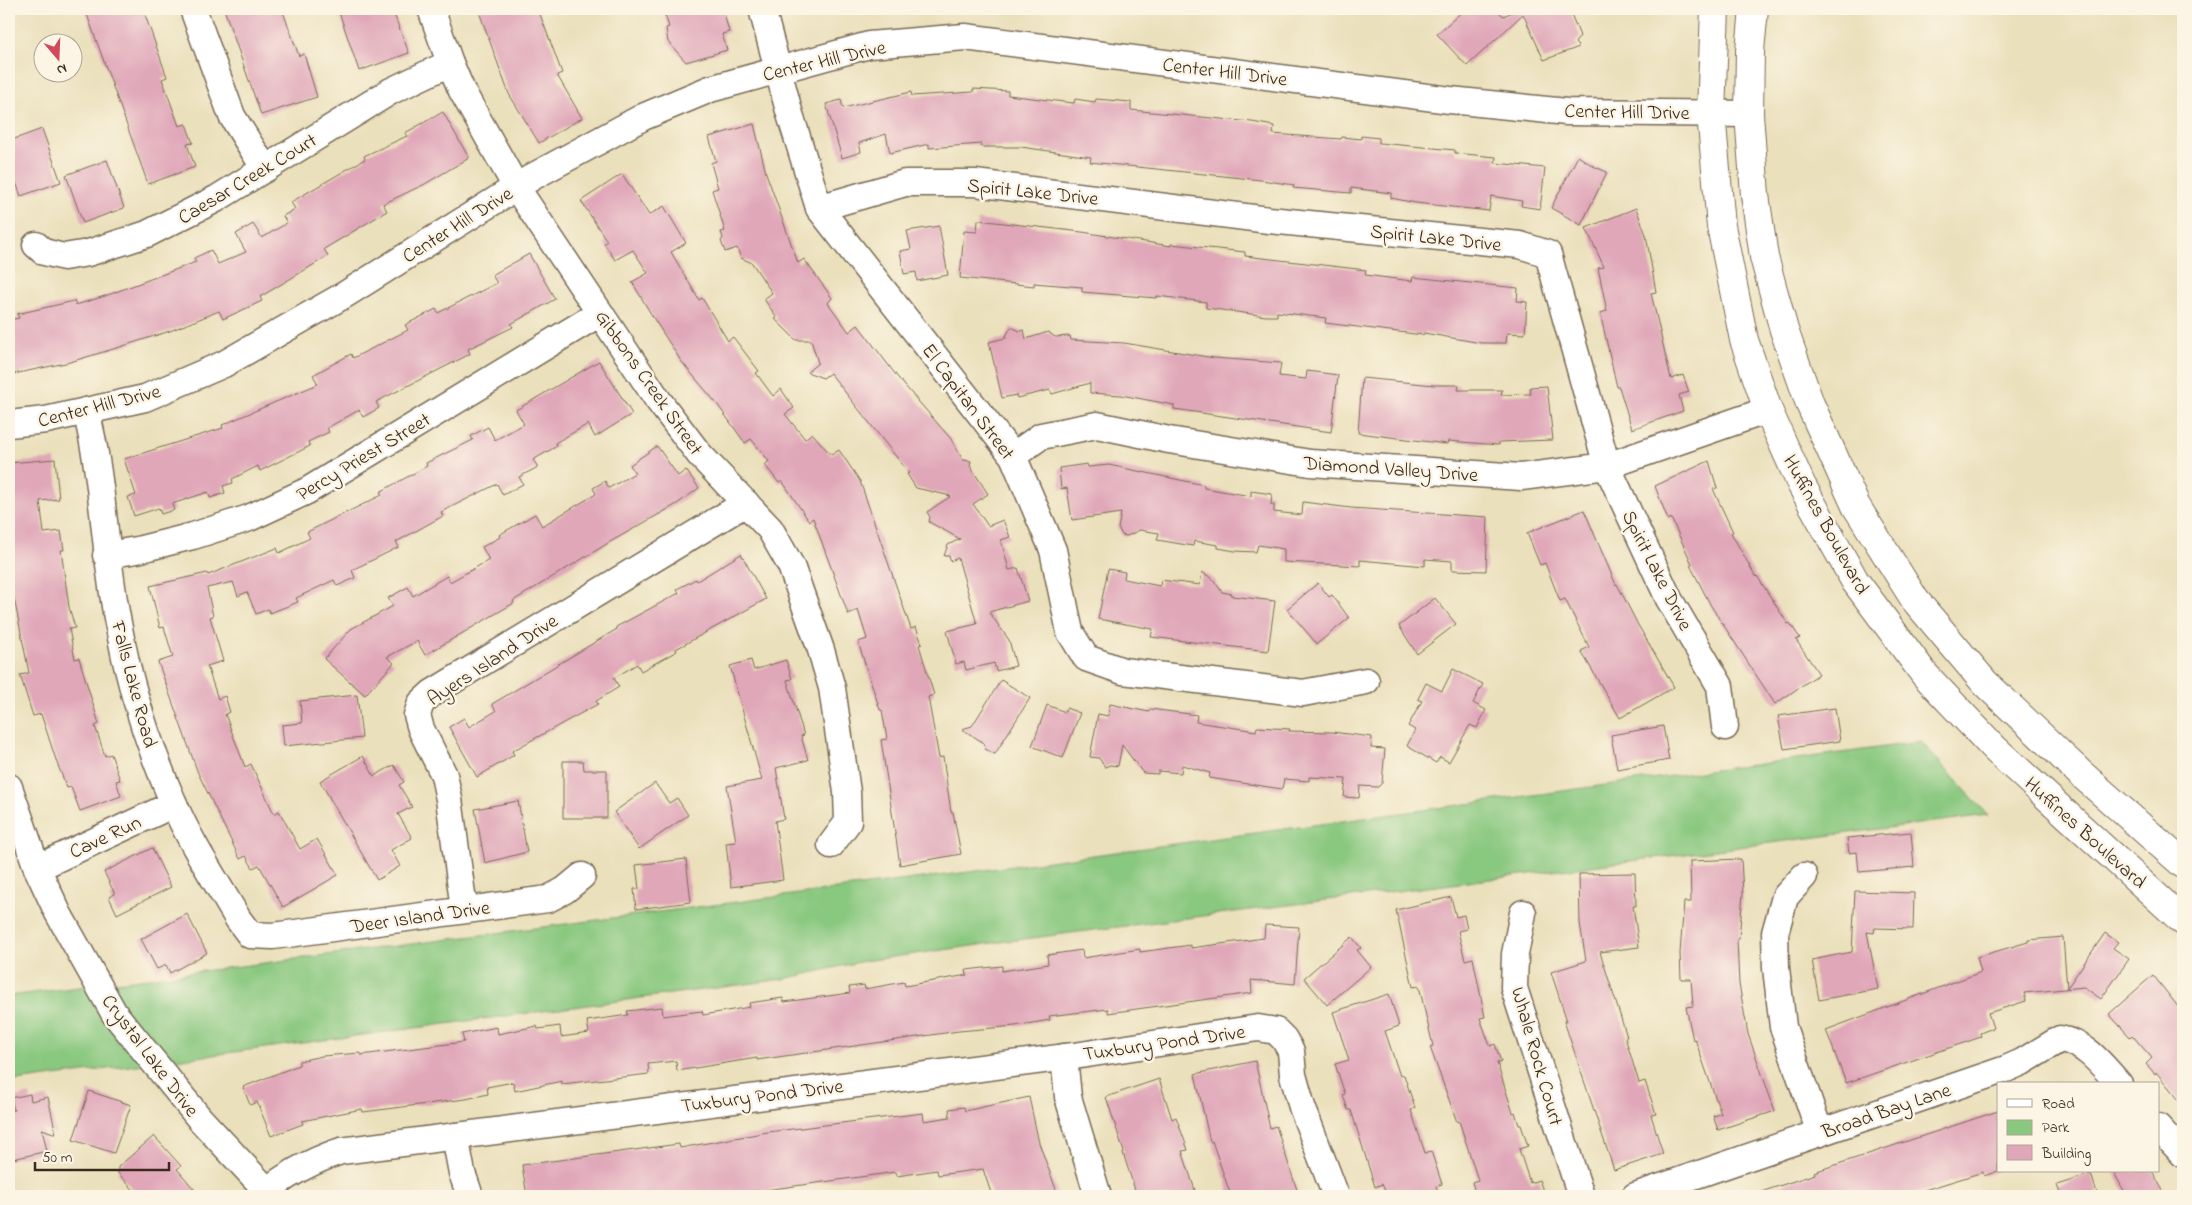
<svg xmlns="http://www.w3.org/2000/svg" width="2192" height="1205" font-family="'Indie Flower',sans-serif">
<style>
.green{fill:#89c87f;stroke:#62794e}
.building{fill:#e0a7b9}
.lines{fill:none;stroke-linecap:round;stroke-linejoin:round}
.minor-casing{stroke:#796a55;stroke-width:29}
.major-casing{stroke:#796a55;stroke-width:30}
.minor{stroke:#fff;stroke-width:26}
.major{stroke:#fff;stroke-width:28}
.labels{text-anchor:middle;stroke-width:5;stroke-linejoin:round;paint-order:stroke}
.street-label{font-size:20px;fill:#3b2a1e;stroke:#fcf5e5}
</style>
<rect width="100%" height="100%" fill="#fcf5e5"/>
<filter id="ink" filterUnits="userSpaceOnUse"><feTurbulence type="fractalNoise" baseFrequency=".02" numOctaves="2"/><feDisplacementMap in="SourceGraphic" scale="10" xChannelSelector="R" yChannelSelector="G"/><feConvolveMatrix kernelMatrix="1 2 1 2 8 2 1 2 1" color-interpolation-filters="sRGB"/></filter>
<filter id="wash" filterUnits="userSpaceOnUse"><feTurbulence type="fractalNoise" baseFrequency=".0096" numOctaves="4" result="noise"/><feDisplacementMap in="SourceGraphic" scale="20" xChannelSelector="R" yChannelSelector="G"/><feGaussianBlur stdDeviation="1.12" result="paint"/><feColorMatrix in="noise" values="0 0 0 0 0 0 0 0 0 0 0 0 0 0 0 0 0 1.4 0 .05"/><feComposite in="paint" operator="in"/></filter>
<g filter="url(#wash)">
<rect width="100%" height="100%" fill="#ebe0bc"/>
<path class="green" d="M1921,742L1988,815L993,943L864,961L784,979L9,1082V996L984,870Z"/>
<g id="blocks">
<g class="building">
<path d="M85,9H143L167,77L162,79L179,126L186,124L193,143L187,144L195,167L148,184Z"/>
<path d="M224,9H282L299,56L304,54L317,97L261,115Z"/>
<path d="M338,9H392L409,53L359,71Z"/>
<path d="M478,9H538L562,73L557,75L582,118L539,143L509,94Z"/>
<path d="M663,9H723L729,32L722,34L727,50L686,62L668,42L666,28L669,27Z"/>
<path d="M1465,9H1496L1503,16L1520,9H1569L1580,36L1575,43L1579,47L1544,60L1523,14L1467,66L1437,34Z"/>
<path d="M973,89L1008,91V95L1064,102L1074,103L1075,99L1095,102L1096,99L1131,102V110L1252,122L1274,126L1273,134L1341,139L1342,137L1361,139V136L1379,138V143L1455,150V153L1496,157L1495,163L1545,168L1540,209L1521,206L1522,201L1491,196L1489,211L1416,203L1391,198V193L1351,188V193L1293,188L1294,185L1261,180L1090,162L1091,157L1021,147H981V144L929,148V144L890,153L886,134L859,143L861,152L842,158L826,104L841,100L843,108L911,92L912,96L973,92Z"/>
<path d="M443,112L469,158L425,184L383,204L387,211L324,249L328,256L260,297L262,301L223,319L219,311L170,331L120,347L70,362L9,375V320L19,318L17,314L74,301L76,305L105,296L196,262L194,258L211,250L218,264L246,252L236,234L253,224L262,238L287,223L283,216L295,209L291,202L365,159L364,156L407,136L405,133Z"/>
<path d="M754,124L766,173L798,263L804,259L832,298L828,303L849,332L858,325L899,379L951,439L963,460L971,461L970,466L988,494L973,504L988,526L1003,520L1010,537L1001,540L1009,570L1018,568L1028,601L989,612L1009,640L1016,666L996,671L994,663L966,670L964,662L956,664L947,631L977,624L958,558L951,561L949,556H944L948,545L960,539L929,522L930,517L927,512L951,496L916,488L907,474L909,473L830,373L823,378L807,372L818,363L811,340H796L775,319L777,318L764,299L772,293L752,263L741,258L737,248L725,252L721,241L723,238L721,232L725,231L712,190L718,188L711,163L716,161L709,137Z"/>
<path d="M42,129L61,182L21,196L9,164V141Z"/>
<path d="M1578,156L1593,166L1607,172L1581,225L1551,208Z"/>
<path d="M107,160L124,208L83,223L66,175Z"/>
<path d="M622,174L649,215L664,206L686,243L671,252L699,300L702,298L728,341L733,337L759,371L756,373L773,396L781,389L794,408L785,414L805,439L812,433L831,455L839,450L860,481L911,629L916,627L922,644L919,645L934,695L928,697L939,758L943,757L951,812H953L961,854L900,865L881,740L887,739L882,710H880L858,642L867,639L858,610L848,614L813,518L809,521L782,481L779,483L765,465L769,461L751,439L745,443L717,404L681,361L654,319L632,282L648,273L633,250L615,260L604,243L607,241L581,201Z"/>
<path d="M1636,208L1646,235L1656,292L1651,293L1671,379L1683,375L1689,392L1679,395L1683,411L1632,429L1619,387H1617L1600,313L1607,311L1598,268L1604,267L1586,228Z"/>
<path d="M978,220L1082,232L1171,246V244L1245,252V256L1366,270L1365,275L1412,281L1413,277L1518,288L1517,301L1527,302L1525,334L1507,333L1506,343H1481L1424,333L1423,335L1325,323L1326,318L1277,312V316H1266L1206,308V302L1157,296L1156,298L1082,292V287L1034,283V286L960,278L964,231L977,232Z"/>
<path d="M939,226L948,275L917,281L916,272L904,274L900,251L911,249L907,231Z"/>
<path d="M529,254L555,299L511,324L513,327L468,349L470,354L376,402L379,408L363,417L359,410L327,428L329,432L308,442L310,446L260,471L258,466L232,479L233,483L223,486L225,493L210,498L208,492L172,504L174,510L161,514L159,508L134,516L128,497L136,495L124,459L223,428L222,425L318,384L313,375L351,354L353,358L408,330L405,325L436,309L438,313L497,283L492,275Z"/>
<path d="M1011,327L1020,331L1024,330L1026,339L1048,332L1055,337L1070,336L1071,340L1124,343L1214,358L1281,363L1279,376L1306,379L1307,371L1338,375L1331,432L1174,409V405L1121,395L1090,393V383L1052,394L1050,390L1017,398L1016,395L1002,398L989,342L1005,338Z"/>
<path d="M599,361L632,414L595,437L588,424L555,443L557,446L533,460L538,467L519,477L523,484L503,495L497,484L441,512L443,516L396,542L399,547L352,570L355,578L337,586L334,580L296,598L298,602L270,613L268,609L256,614L247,592L238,596L233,582L207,588L213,616L210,617L223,661L207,666L218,699L225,696L230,712L225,714L245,767L251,764L274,814L279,811L300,849L317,839L338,875L283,907L259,865L253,868L246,856L240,859L198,773L158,662L173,657L164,627L160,628L150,586L207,573L208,575L277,548L279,553L310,538L307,532L382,495L380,492L427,466L426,463L473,440L471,436L488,427L495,440L524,424L516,410Z"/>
<path d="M1362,378L1434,385H1459L1458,390H1502L1501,395L1531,394L1530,387L1547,386L1553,440L1499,442V445L1448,441L1447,444L1358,433Z"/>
<path d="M657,446L678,476L686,470L699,488L677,504L610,542L513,601L514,603L425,655L417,641L387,657L394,663L365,695L324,659L351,629L393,606L388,598L408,587L413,596L447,576L450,582L489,560L482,547L500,537L499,535L535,514L542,526L596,494L593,488L605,481L609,488L635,473L630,465Z"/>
<path d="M55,459L59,499L40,501L44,533L61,531L64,550H61L69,607L75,628L69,629L75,659L79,658L99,724L95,726L105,756L111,754L120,780L116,781L121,796L80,811L71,787L67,788L57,763L41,714L33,716L20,675L29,673L9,573V463Z"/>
<path d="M1709,461L1717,488L1713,489L1733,532L1731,533L1756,577L1757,576L1788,624L1790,623L1800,638L1796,640L1819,674L1775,704L1711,606L1690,565L1692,564L1671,518L1668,520L1655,486Z"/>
<path d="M1087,464L1088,467L1109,465L1204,485V488L1251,496V491L1272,494L1271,505H1274V512L1302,515L1303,502L1351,508L1488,517L1486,571L1452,570V561L1425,559V566L1360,560V566L1284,562V549L1258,545L1256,552L1235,551L1218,548V545L1194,541L1193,546L1157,540L1159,533L1140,530L1127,536L1122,535L1118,528L1121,513L1072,520L1067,488L1061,489L1059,468Z"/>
<path d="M1584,510L1616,585L1617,584L1638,625L1674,687L1620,718L1581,651L1589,647L1565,599L1560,601L1545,563L1540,565L1527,533Z"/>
<path d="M741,554L766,599L676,649L677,651L641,671L637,664L614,678L619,687L596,701L598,704L512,751L514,755L477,777L449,727L464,718L469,727L496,711L492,704L617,629L616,627L679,593L677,589L696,579L697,581Z"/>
<path d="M1108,569L1125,572L1124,579L1160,586L1161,580L1200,585L1202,572L1213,579L1222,592L1232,594V596L1275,601L1268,651L1151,637L1153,629L1098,619Z"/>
<path d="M1318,583L1329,597L1332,595L1349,618L1317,644L1287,609Z"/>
<path d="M1435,598L1456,624L1417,654L1399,626Z"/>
<path d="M751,660L754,670L786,660L792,679L787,680L804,735L801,736L808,760L776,768L784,819L775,821L783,880L731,887L726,843L736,842L727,786L762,780L730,666Z"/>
<path d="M1453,669L1483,684L1473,703L1486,710L1477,728L1470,725L1449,762L1440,757L1436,763L1407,746L1415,730L1408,726L1422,701L1418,699L1426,683L1442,691Z"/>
<path d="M1001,680L1030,698L995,754L985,749L984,743L962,729L972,726Z"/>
<path d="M357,695L362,738L284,746L282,725L302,723L300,701Z"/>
<path d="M1110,704L1149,712L1150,709L1197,715L1196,722L1256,731L1257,727L1273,728L1290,729L1289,731L1332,732L1372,737L1371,748L1385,749L1382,783L1378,787L1360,786L1359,798L1344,797L1346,779L1309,777V781L1284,779L1282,789L1209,778L1210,773L1182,765L1181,773L1158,771V774L1143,773L1122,745L1118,766L1110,765L1105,767L1099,758L1090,757L1098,714L1108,716Z"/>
<path d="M1047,705L1065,712L1066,708L1080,713L1063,758L1032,746Z"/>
<path d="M1835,708L1840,741L1784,749L1778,716Z"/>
<path d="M1663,726L1669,760L1617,769L1611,735Z"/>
<path d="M363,756L374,776L394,765L404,782L399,785L412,807L398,814L412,838L391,850L400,866L377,880L320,781Z"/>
<path d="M563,761H583L584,770H607V818H563Z"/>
<path d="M655,783L669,803L677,798L688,815L639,849L614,812Z"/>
<path d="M518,801L527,852L485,863L475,809Z"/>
<path d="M1911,832L1914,867L1859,872L1857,852L1849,853L1847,838Z"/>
<path d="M152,848L171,887L117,914L109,897L115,894L104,872Z"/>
<path d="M686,859L691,902L636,909L634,889H639L636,865Z"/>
<path d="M1741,859L1743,894L1739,939H1737L1739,984L1748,1034L1775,1111L1718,1130L1713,1116L1721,1114L1695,1039L1693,1040L1686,1007L1693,1006L1691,979H1681L1680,953L1684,902H1691L1690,861Z"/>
<path d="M1635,873L1636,906H1633L1639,947L1600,952L1627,1037H1625L1639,1083L1645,1081L1656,1114L1651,1115L1663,1154L1614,1170L1564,1021H1567L1551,972L1586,961L1580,923L1579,874Z"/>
<path d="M1855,891L1914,893L1913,929L1875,928L1874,933L1867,932L1878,989L1819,1000L1812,960L1852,952Z"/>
<path d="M1451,897L1456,917L1464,915L1467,929L1458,931L1465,960L1473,958L1485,1017L1480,1018L1490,1046L1495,1044L1501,1062L1497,1063L1513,1113L1515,1112L1519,1125H1521L1528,1146L1519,1149L1530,1183L1539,1180L1545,1196H1476L1472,1182L1478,1180L1459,1121L1457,1122L1430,1047L1433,1046L1419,986L1413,987L1396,910Z"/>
<path d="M187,914L207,953L170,973L166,965L157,969L141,939Z"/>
<path d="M1265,925L1299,927L1295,984L1251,980L1252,993L1108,1013V1009L1049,1016L1050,1020L1015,1026L959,1031L757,1060V1058L677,1071L676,1061L648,1064L649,1074L562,1084V1081L515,1091L513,1082L487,1087L488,1094L466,1099L363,1112L362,1109L302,1121L303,1124L271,1136L257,1102L250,1105L243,1087L299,1065V1061L322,1056L361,1053V1055L464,1042L462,1034L497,1027L498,1034L537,1026L538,1029L560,1026L561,1037L589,1033L587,1021L628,1015L627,1011L662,1007L663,1016L702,1011L703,1015L750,1007L749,1003L783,998L784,1002L850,993L849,987L864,985L865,989L904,982L905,986L967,975L966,970L1002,966V971L1048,964L1047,955L1082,950L1083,958L1140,949V952L1191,945V948L1264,938Z"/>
<path d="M2105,933L2118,942L2113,948L2129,959L2101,999L2084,987L2024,993L2026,1001L1988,1013L1993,1028L1980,1033L1981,1037L1846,1083L1826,1030L1981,972L1977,957L2028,942V940L2063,937L2067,988Z"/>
<path d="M1352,937L1361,948L1357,950L1371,967L1327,1005L1304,978Z"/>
<path d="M2153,975L2183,1013V1105L2156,1072L2155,1074L2146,1064L2152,1058L2132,1035L2130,1037L2109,1014Z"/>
<path d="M1389,994L1399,1026L1385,1031L1400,1076L1404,1075L1415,1108L1411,1110L1425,1153L1431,1151L1442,1184L1436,1186L1440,1196H1387L1382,1184L1375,1187L1351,1110H1348L1343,1095L1345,1094L1335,1064L1349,1060L1333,1012Z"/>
<path d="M1255,1061L1270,1128L1276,1126L1299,1196H1231L1212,1141L1210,1142L1195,1074Z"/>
<path d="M1159,1079L1172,1119L1176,1117L1188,1150L1182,1151L1197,1196H1137L1123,1153L1124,1152L1106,1097Z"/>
<path d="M89,1091L131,1105L114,1153L73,1140Z"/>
<path d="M30,1094L31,1101L48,1097L56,1134L42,1129L47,1151L9,1160V1111L14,1110L11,1098Z"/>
<path d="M1029,1097L1039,1143L1057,1192L1046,1196H992L983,1169L938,1175L937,1170L897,1176L896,1172L722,1196H527L522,1165L679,1144L680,1148L768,1132L882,1118L923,1113L924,1121L950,1117L949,1109L964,1107L965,1111Z"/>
<path d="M1998,1111V1171L1984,1176L1983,1172L1905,1196H1756L1755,1194L1815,1174L1814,1172Z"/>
<path d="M154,1136L181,1166L177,1169L200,1196H139L118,1173V1167Z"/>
<path d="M2113,1171H2152L2166,1196H2127Z"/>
<path d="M2091,1174L2098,1196H2061L2057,1185Z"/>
</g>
</g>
</g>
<g filter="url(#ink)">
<use href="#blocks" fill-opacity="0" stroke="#796a55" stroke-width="1"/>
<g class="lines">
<g class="minor-casing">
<g id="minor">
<path d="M193,9L232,116L265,169"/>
<path d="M431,9L450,63L462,91L516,187L658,400L699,454L770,529L791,566L821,650L832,688L847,792L848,822L831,845"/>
<path d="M762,9L789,111L819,208L1013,456L1053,550L1070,632L1086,658L1123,671L1303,693L1366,681"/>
<path d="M819,208L905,183H975L1269,220L1520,245L1548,254L1607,466L1669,599L1720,686L1725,727"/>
<path d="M36,245L44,252L64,257L88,253L147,234L216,199L391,91L450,63"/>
<path d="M86,411C104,480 104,553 118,623C129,684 149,747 174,804C191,844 216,881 238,919L250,935L273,936L548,899L565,890L582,876"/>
<path d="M9,424L46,420L145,398L224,364L346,294L534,176L643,117L710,89L869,45L965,37L1450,100L1567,112L1749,114"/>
<path d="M1013,456L1041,436L1097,425L1169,440L1310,463L1521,477L1607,466L1768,410"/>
<path d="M106,555L137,550L193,536L249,518L307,491L600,313"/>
<path d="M9,787L37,868L58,913L114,1013L200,1119L272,1196"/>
<path d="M37,868L174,804"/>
<path d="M1804,876L1785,897L1775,933L1776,968L1783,1027L1820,1133"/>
<path d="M464,909L449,799L444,775L421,729L417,715L421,703L432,693L746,503"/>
<path d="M1523,913L1515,954L1514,988L1581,1196"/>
<path d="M1064,1057L1068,1097L1098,1196"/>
<path d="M2158,1127L2183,1154"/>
<path d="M455,1136L462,1173L470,1196"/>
<path d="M260,1196C285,1175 311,1161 341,1151L1074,1056L1258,1028L1276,1031L1284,1039L1291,1051L1293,1075L1302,1107L1336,1196"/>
<path d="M1635,1196L2006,1069L2022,1062L2060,1039C2086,1043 2102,1065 2119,1084"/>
</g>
</g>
<g class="major-casing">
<g id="major">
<path d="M1715,9L1711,113L1721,226L1744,340L1768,410L1801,484L1855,581L1925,675L1995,749L2183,921"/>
<path d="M1754,9L1750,51L1749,114L1755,195L1764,257L1784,330L1810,404L1856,506L1915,600L1985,683L2079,772L2183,864"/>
</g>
</g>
<use href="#minor" class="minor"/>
<use href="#major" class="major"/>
</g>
</g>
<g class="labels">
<g class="street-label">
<text transform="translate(824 60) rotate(-13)" y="7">Center Hill Drive</text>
<text transform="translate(1225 71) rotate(7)" y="7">Center Hill Drive</text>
<text transform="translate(1627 111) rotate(1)" y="7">Center Hill Drive</text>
<text transform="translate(247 178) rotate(-31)" y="7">Caesar Creek Court</text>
<text transform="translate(1033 191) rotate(6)" y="7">Spirit Lake Drive</text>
<text transform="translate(457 224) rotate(-32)" y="7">Center Hill Drive</text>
<text transform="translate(1436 237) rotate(6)" y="7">Spirit Lake Drive</text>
<text transform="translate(650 382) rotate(55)" y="7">Gibbons Creek Street</text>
<text transform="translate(969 401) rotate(53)" y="7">El Capitan Street</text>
<text transform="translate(99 405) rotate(-14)" y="7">Center Hill Drive</text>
<text transform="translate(363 456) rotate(-31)" y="7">Percy Priest Street</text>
<text transform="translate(1391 468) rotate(4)" y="7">Diamond Valley Drive</text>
<text transform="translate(1827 524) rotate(61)" y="7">Huffines Boulevard</text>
<text transform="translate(1658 570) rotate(63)" y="7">Spirit Lake Drive</text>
<text transform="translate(492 659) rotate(-33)" y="7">Ayers Island Drive</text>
<text transform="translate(135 684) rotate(75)" y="7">Falls Lake Road</text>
<text transform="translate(2086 832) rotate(42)" y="7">Huffines Boulevard</text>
<text transform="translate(105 836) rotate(-25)" y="7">Cave Run</text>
<text transform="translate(420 916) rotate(-8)" y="7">Deer Island Drive</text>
<text transform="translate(1164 1042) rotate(-8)" y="7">Tuxbury Pond Drive</text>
<text transform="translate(151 1055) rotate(53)" y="7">Crystal Lake Drive</text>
<text transform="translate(1538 1056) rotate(74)" y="7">Whale Rock Court</text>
<text transform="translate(762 1095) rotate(-7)" y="7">Tuxbury Pond Drive</text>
<text transform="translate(1886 1110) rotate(-19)" y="7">Broad Bay Lane</text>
</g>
</g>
<rect width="2192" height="1205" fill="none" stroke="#fcf5e5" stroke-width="30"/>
<rect x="1997" y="1082" width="162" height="90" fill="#fcf5e5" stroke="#afa495"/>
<rect x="2007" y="1099" width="25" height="8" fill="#ffffff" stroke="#afa495"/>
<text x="2042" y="1108" font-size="15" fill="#3b2a1e">Road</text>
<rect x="2007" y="1120" width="25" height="15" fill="#89c87f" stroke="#afa495"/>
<text x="2042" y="1132" font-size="15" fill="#3b2a1e">Park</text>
<rect x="2007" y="1145" width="25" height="15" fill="#e0a7b9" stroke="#afa495"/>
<text x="2042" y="1158" font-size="15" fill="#3b2a1e">Building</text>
<g transform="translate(58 58) rotate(161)"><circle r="24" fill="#fcf5e5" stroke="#afa495"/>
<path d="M0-4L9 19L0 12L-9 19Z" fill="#d1495b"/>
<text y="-8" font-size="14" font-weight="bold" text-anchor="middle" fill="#3b2a1e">N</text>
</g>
<path d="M35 1162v8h134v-8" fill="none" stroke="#3b2a1e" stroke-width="2.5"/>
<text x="42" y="1162" font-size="15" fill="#3b2a1e" stroke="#fcf5e5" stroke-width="4" paint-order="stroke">50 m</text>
</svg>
